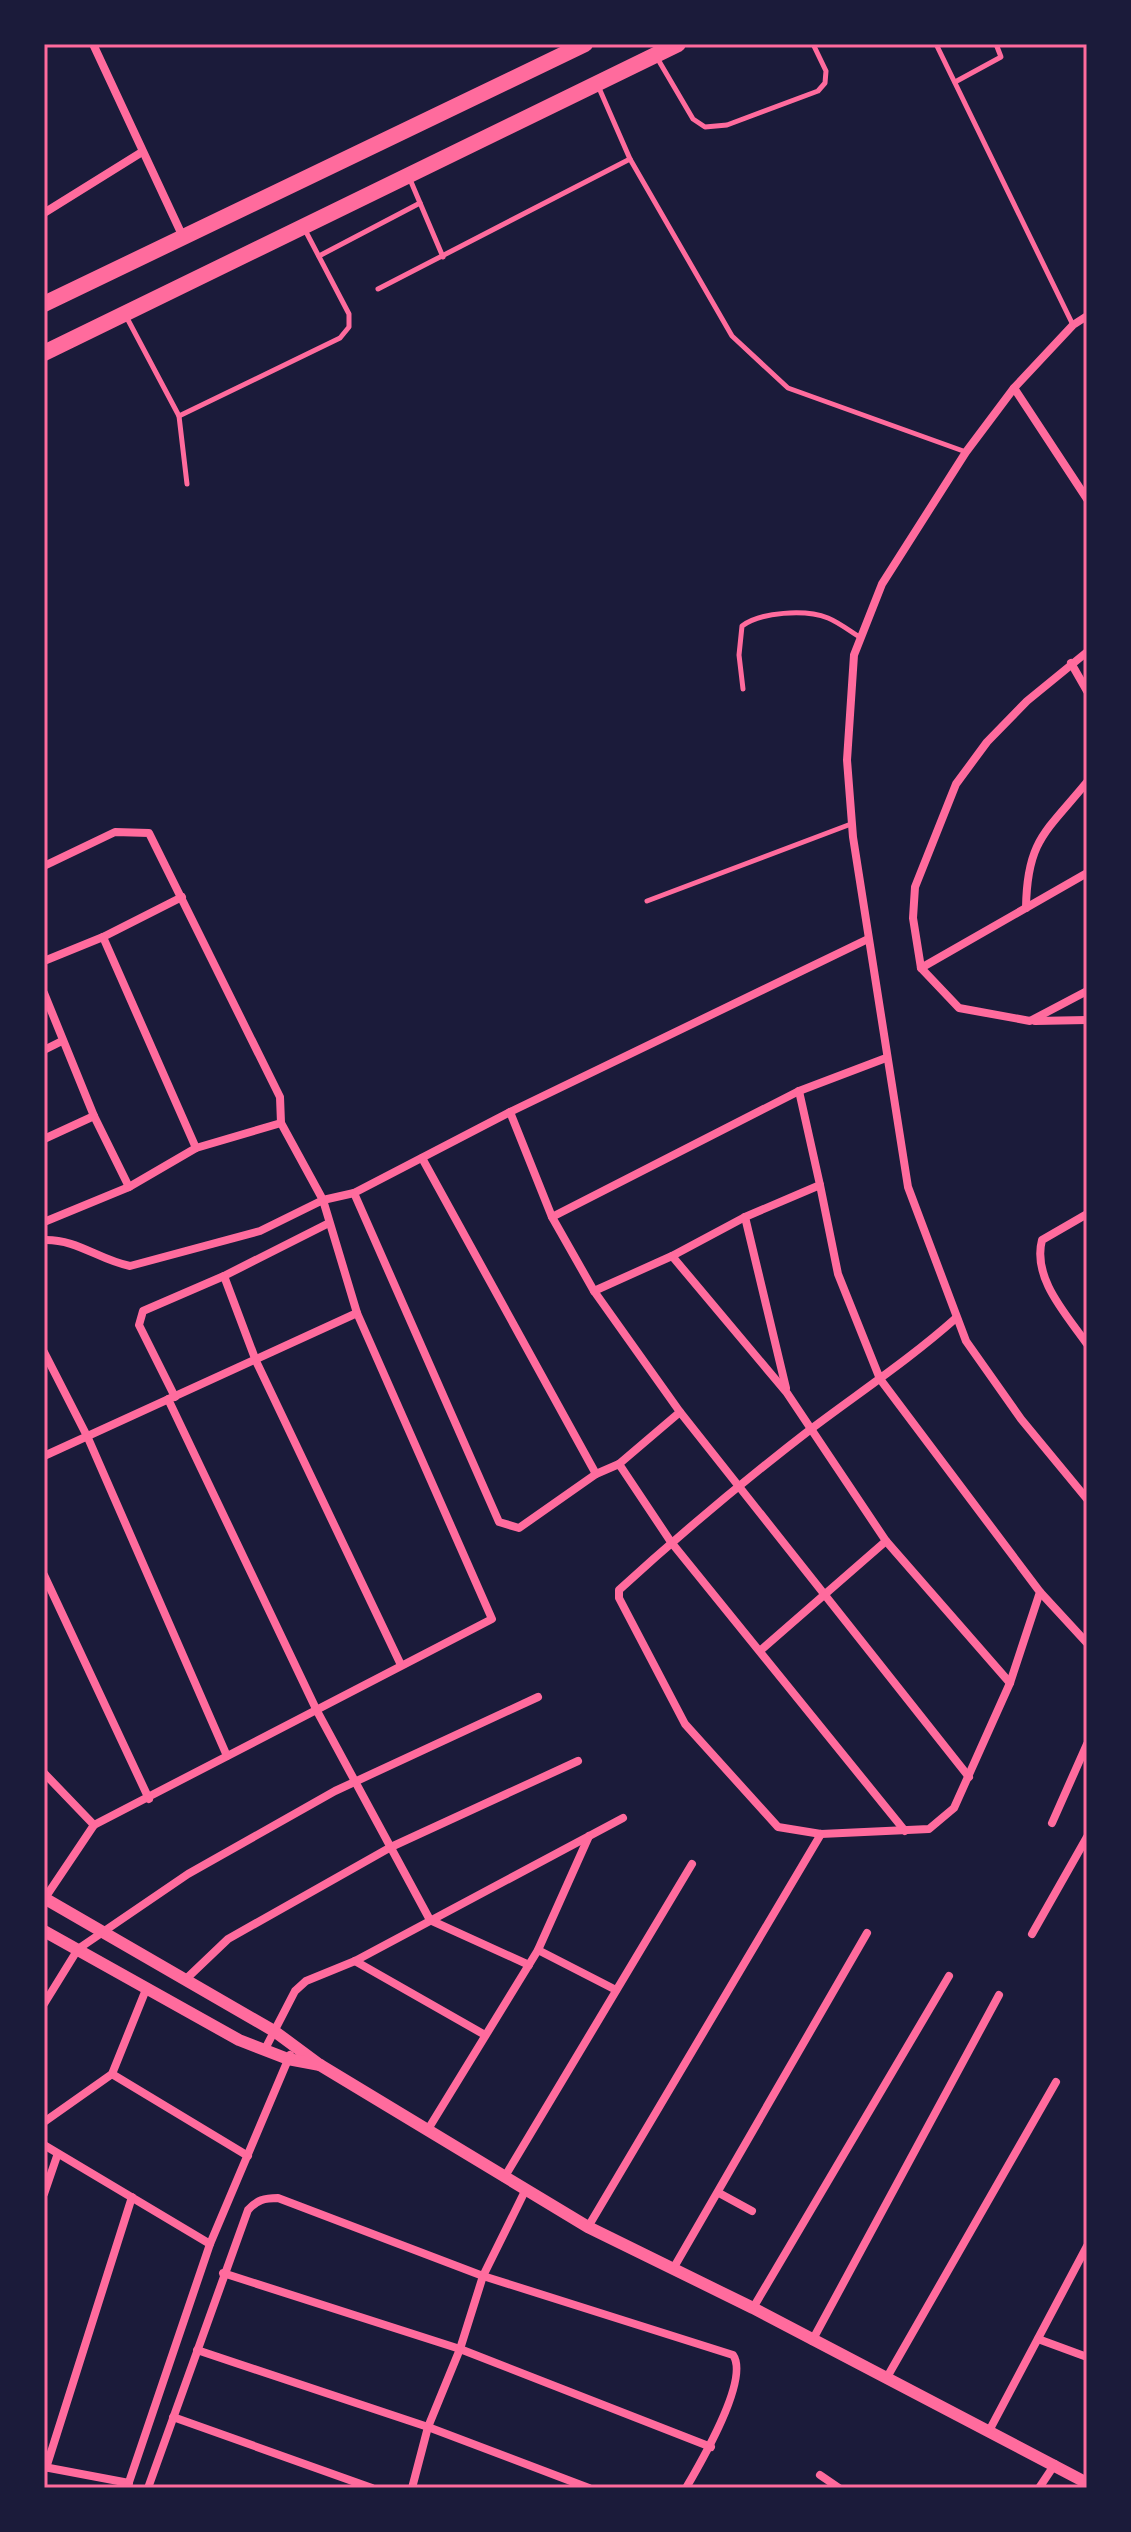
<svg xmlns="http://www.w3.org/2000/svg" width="1131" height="2532" font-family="'Archivo Narrow',sans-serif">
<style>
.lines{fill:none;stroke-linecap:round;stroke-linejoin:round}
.service{stroke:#ff6b9d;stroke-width:5}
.minor{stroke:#ff6b9d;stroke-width:8}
.tertiary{stroke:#ff6b9d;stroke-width:12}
.trunk{stroke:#ff6b9d;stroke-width:16}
.neatline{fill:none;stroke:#ff6b9d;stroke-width:3}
</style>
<rect width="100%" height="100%" fill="#1b1b3a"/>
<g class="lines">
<g class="service">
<path d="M936,44L1073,325"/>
<path d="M656,56L693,119L705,127L727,125L818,91L825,83L826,71L813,44"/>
<path d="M955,82L1001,57L996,44"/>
<path d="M599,88L630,159L732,336L788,388L966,452"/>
<path d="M409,177L443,257"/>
<path d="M319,256L420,203"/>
<path d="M378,289L630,159"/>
<path d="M127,318L179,416L340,338L349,327V314L304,228"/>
<path d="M179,416L187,484"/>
<path d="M743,689L739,655L742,626C761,612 805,609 828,618C840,623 851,632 861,638"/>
<path d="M647,901L851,824"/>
</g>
<g class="minor">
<path d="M93,44L183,237"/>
<path d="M44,213L142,152"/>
<path d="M1087,316L1073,325L1014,388L966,452L882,584L854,655L847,760L853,837L908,1187L966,1341L1021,1419L1087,1499"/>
<path d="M1014,388L1087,499"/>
<path d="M1087,652L1027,701L987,742L956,784L915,887L913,918L921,968L959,1008L1030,1021L1087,991"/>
<path d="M1071,663L1087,691"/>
<path d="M44,866L115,832L149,833L280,1097L281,1123L323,1200L354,1193L510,1112L868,939"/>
<path d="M1026,908C1027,840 1046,832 1087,782"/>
<path d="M103,937L196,1148"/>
<path d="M44,961L103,937L182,897"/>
<path d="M921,968L1087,873"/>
<path d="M44,993L94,1116L129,1187"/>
<path d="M1035,1021L1087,1020"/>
<path d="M44,1050L62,1041"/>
<path d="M799,1091L820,1185L745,1217L672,1256L787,1393L886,1541L1010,1683"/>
<path d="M510,1112L552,1217L594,1291L680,1412L619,1464"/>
<path d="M44,1139L94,1116"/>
<path d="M422,1158L596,1474"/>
<path d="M820,1185L838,1274L880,1379L1040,1592L1010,1683L954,1808L929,1829L821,1834L778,1827L685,1724L619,1598V1590C680,1534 745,1480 811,1429C860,1392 910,1359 956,1318"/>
<path d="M354,1193L499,1522L519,1528L596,1474L619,1464L671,1542L905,1831"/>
<path d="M1087,1214L1042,1240C1032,1278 1066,1314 1087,1344"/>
<path d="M552,1217L799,1091L886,1058"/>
<path d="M745,1217L786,1388"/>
<path d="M44,1222L129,1187L196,1148L281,1123"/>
<path d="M44,1240C77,1239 99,1260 130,1266L260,1231L323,1200L357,1313L492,1619L94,1825L45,1898"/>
<path d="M224,1276L256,1361L401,1665"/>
<path d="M594,1291L672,1256"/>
<path d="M44,1352L88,1438L227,1756"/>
<path d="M175,1397L139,1325L143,1311L224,1276L329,1223"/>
<path d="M168,1399L317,1711L430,1920L529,1965"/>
<path d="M680,1412L969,1777"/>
<path d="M44,1456L357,1313"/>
<path d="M44,1575L149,1799"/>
<path d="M1040,1592L1087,1643"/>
<path d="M761,1650L886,1541"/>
<path d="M44,1773L94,1825"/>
<path d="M1052,1823L1087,1744"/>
<path d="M1032,1934L1087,1837"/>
<path d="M538,1950L616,1990"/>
<path d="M355,1961L485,2035"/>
<path d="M185,1980L228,1939L391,1847L578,1761"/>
<path d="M44,2004L78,1949L188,1874L335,1791L538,1697"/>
<path d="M264,2051L295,1991L306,1981L355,1961L623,1818"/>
<path d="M112,2074L248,2156"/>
<path d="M44,2122L112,2074L147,1987"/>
<path d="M427,2131L538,1950L589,1836"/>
<path d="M44,2145L210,2244"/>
<path d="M504,2178L692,1864"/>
<path d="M719,2193L752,2211"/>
<path d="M44,2194L57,2156"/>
<path d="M588,2227L821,1834"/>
<path d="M673,2269L867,1933"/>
<path d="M223,2273L460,2349L711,2447"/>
<path d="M753,2308L949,1976"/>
<path d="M1038,2339L1087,2357"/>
<path d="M812,2341L999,1995"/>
<path d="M197,2350L428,2427L589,2488"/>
<path d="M886,2379L1056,2082"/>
<path d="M173,2417L372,2488"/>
<path d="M989,2431L1087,2246"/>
<path d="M44,2467L129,2483"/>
<path d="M46,2468L132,2197"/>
<path d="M820,2475L839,2488"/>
<path d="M127,2488L210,2244L290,2055"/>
<path d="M148,2488L248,2210C257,2200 264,2198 278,2198L483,2276L733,2355C750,2379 700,2464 686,2488"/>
<path d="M412,2488L428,2427L460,2349L483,2276L525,2191"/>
<path d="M1039,2488L1055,2464"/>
</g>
<g class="tertiary">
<path d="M44,1898L274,2031L320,2065L588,2227L753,2308L1087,2483"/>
<path d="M44,1931L239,2040L288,2059L320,2065"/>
</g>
<g class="trunk">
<path d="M44,304L585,44"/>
<path d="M44,353L678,44"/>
</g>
</g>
<rect width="1131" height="2532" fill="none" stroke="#1b1b3a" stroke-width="92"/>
<rect x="46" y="46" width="1039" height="2440" class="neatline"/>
</svg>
